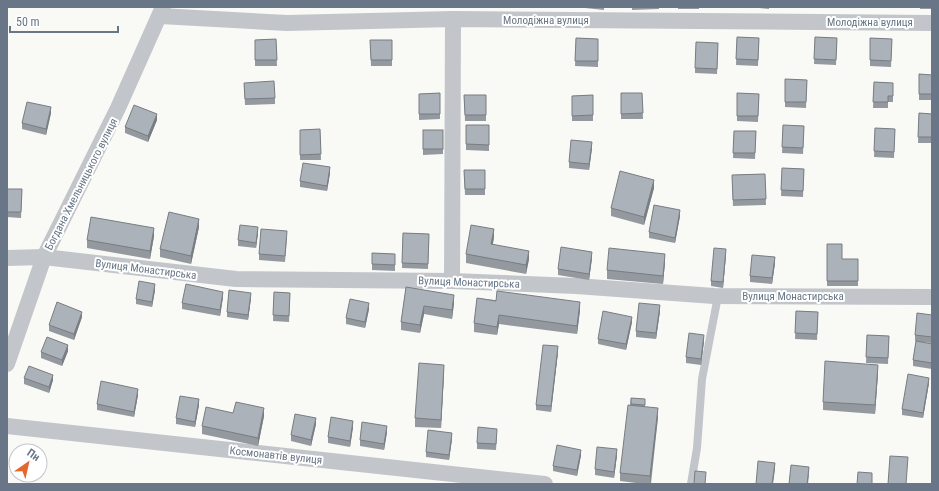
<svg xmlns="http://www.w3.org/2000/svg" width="939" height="491" font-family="'Roboto Condensed',sans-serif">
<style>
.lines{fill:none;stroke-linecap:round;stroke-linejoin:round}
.lane{stroke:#c2c6ca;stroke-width:8}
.street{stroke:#c2c6ca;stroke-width:16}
.wall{fill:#93999f}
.shaded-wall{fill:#787d82}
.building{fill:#abb2b9;stroke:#787d82}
.labels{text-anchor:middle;stroke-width:4;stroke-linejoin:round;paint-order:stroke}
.street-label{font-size:11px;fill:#687687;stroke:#fff}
</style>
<rect width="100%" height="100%" fill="#f9f9f6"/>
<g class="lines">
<path class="lane" d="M691,484L697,448L702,379L718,296"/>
<g class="street">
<path d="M160,16L287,23L453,19L932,23"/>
<path d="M7,258L44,257L236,279L452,281L576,286L714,296L932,297"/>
<path d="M452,281L453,19"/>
<path d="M7,364L44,257L118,108L163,7"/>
<path d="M7,426L545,484"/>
</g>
</g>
<g class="wall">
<path d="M585,7H604V10L585,8Z"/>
<path d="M632,7H659V9L632,10Z"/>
<rect x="678" y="7" width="21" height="2"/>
<path d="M751,7H769V9Z"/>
<rect x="920" y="7" width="12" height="2"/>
<path d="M737,37L759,38L758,66L736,65Z"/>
<path d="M815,37L837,38L836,65L814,64Z"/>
<path d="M576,38L598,39V67L575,66Z"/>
<path d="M870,38L892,39L891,67L870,66Z"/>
<path d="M276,39L277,66H255V40Z"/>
<path d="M370,40H392V66H371Z"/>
<path d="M718,49L717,74L695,73V68Z"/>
<path d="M919,74L932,75V100H919Z"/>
<path d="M785,79L807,80L806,108L785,107Z"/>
<path d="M874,82L893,83V102H888V108H873Z"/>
<path d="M244,83L275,98V104L245,105Z"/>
<path d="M440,93V119L419,120V94Z"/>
<path d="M621,93H642L643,119H621Z"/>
<path d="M737,93L759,94L758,122L737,121Z"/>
<path d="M464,95H486V121H465Z"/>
<path d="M593,95V121H572V96Z"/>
<path d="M51,113L46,135L22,129V123Z"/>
<path d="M919,113L932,114V143H918Z"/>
<path d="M157,120L148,142L125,133V127Z"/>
<path d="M466,125H489V151L466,150Z"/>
<path d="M783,125L804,126L803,154L782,153Z"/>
<path d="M875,128L895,129L894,158L874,157Z"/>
<path d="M320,129L321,160H300V130Z"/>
<path d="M423,130H443V154L423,155Z"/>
<path d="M734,131H756L755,159L733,158Z"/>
<path d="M592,148L589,170L569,168V162Z"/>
<path d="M782,168L804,169L803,197L781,196Z"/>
<path d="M464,170H485V195H465Z"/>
<path d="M330,173L327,191L300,187V181Z"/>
<path d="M765,174L766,205L733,206L732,175Z"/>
<path d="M654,188L644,225L611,216V208Z"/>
<path d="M7,189H22L21,218L7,217Z"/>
<path d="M680,216L675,243L649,238V232Z"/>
<path d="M199,227L191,264L160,257V249Z"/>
<path d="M258,233L256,248L238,246V240Z"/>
<path d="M403,233L429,234L428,269L402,268Z"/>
<path d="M154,236L150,259L87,248V240Z"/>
<path d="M287,237L285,262L259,260V254Z"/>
<path d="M494,237L493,244L529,259L526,274L466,263V254Z"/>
<path d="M827,244L842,259H858V286H827Z"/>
<path d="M372,253L395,254V271L372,270Z"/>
<path d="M726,255L723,288L711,286V281Z"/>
<path d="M592,258L589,280L558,275V269Z"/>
<path d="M665,262L663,284L607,279V270Z"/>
<path d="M775,263L772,284L750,282V276Z"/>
<path d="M406,287L454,303L452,319L424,314L420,333L401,330V322Z"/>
<path d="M155,290L152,307L136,304V299Z"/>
<path d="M274,292L290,293L289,322L273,321Z"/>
<path d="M223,297L220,316L182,309V303Z"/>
<path d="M251,298L248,320L227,317V312Z"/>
<path d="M477,298L580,310L577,334L499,324L497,335L474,332V323Z"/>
<path d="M369,309L365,328L346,324V318Z"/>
<path d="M660,311L656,339L636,337V331Z"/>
<path d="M796,311L818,312L817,340L795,339Z"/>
<path d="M932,315V343L919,342L932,344V369L913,366V360L916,341H915V335Z"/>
<path d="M82,317L74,340L49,331V325Z"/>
<path d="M632,322L626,350L598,344V339Z"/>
<path d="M867,335L889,336L888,364L866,363Z"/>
<path d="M704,341L701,365L686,363V357Z"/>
<path d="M68,351L62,366L41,358V352Z"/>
<path d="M558,352L551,412L536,410V405Z"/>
<path d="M444,373L441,428L415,427V418Z"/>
<path d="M878,373L875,414L823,410V402Z"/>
<path d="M24,378L53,380L49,393L24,384Z"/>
<path d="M929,383L923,418L902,415V409Z"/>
<path d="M138,395L134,417L97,410V404Z"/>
<path d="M631,398L645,399V407L658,417L651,484H644L620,481V473Z"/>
<path d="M199,405L195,427L176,424V418Z"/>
<path d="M233,413L264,416L258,446L202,434V426Z"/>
<path d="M316,424L311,446L291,441V435Z"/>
<path d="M353,427L350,447L328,443V437Z"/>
<path d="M387,432L384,450L360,446V440Z"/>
<path d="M497,434L496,450L477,449V443Z"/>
<path d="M452,439L449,460L426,457V452Z"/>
<path d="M581,455L577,476L553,471V466Z"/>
<path d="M617,455L614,478L595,475V469Z"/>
</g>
<g class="shaded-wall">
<path d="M51,107V113L46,135V129Z"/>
<path d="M157,114V120L148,142V136Z"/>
<path d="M592,142V148L589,170V164Z"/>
<path d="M330,167V173L327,191V186Z"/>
<path d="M654,180V188L644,225V217Z"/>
<path d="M680,210V216L675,243V238Z"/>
<path d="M199,219V227L191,264V256Z"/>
<path d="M258,227V233L256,248V243Z"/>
<path d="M154,228V236L150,259V251Z"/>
<path d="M494,229V237L491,252V244Z"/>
<path d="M726,249V255L723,288V282Z"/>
<path d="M529,251V259L526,274V265Z"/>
<path d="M592,252V258L589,280V274Z"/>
<path d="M665,254V262L663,284V276Z"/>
<path d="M775,257V263L772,284V278Z"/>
<path d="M155,284V290L152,307V302Z"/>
<path d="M223,292V297L220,316V310Z"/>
<path d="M251,293V298L248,320V315Z"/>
<path d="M454,295V303L452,319V310Z"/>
<path d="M580,302V310L577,334V326Z"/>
<path d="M369,303V309L365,328V322Z"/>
<path d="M660,305V311L656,339V333Z"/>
<path d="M424,306V314L420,333V325Z"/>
<path d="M82,312V317L74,340V334Z"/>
<path d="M499,315V324L497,335V327Z"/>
<path d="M632,317V322L626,350V344Z"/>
<path d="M704,335V341L701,365V359Z"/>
<path d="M68,345V351L62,366V360Z"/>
<path d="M558,346V352L551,412V406Z"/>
<path d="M444,365V373L441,428V420Z"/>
<path d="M878,365V373L875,414V405Z"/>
<path d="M53,375V380L49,393V387Z"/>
<path d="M929,378V383L923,418V413Z"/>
<path d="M138,389V395L134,417V412Z"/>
<path d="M199,399V405L195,427V422Z"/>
<path d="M264,408V416L258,446V438Z"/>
<path d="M658,408V417L650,484V476Z"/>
<path d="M316,418V424L311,446V440Z"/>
<path d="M353,421V427L350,447V441Z"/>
<path d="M387,426V432L384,450V444Z"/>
<path d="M452,433V439L449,460V455Z"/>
<path d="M617,449V455L614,478V472Z"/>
<path d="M581,450V455L577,476V470Z"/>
<path d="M775,463V469L773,484H772Z"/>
<path d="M809,467V473L808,484H807Z"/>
</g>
<g class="building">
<path d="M737,37L759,38L758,60L736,59Z"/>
<path d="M815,37L837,38L836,60L814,59Z"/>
<path d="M576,38L598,39V61H575Z"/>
<path d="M870,38L892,39L891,61L870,60Z"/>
<path d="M276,39L277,60H255V40Z"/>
<path d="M370,40H392V60H371Z"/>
<path d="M696,42L718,43L717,69L695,68Z"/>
<path d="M919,74L932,75V94H919Z"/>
<path d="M785,79L807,80L806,102H785Z"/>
<path d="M274,81L275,98L245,99L244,83Z"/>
<path d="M874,82L893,83V96H888V102H873Z"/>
<path d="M440,93V114H419V94Z"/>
<path d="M621,93H642L643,113L621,114Z"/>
<path d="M737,93L759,94L758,116H737Z"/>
<path d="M464,95H486V115H465Z"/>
<path d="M593,95V115L572,116V96Z"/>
<path d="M27,102L51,107L46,129L22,123Z"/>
<path d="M134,105L157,114L148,136L125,127Z"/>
<path d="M919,113L932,114V137H918Z"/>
<path d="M466,125H489V145L466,144Z"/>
<path d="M783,125L804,126L803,148L782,147Z"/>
<path d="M875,128L895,129L894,152L874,151Z"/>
<path d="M320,129L321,154L300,155V130Z"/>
<rect x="423" y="130" width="20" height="19"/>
<path d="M734,131H756L755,153H733Z"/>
<path d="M571,140L592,142L589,164L569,162Z"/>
<path d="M303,163L330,167L327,186L300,181Z"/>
<path d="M782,168L804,169L803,191L781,190Z"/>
<path d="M464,170H485V189H465Z"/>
<path d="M620,171L654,180L644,217L611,208Z"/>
<path d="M765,174L766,199L733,200L732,175Z"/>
<path d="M7,189H22L21,212H7Z"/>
<path d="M654,205L680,210L675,238L649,232Z"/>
<path d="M169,212L199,219L191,256L160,249Z"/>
<path d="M91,217L154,228L150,251L87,240Z"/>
<path d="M240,225L258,227L256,243L238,240Z"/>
<path d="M471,225L494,229L491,244L529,251L526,265L466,254Z"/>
<path d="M261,229L287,231L285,256L259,254Z"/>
<path d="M403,233L429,234L428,264L402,263Z"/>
<path d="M827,244H842V259H858V281H827Z"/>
<path d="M561,247L592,252L589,274L558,269Z"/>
<path d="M609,248L665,254L663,276L607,270Z"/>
<path d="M714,248L726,249L723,282L711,281Z"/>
<path d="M372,253L395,254V265L372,264Z"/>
<path d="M752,255L775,257L772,278L750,276Z"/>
<path d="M139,281L155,284L152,302L136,299Z"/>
<path d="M186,284L223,292L220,310L182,303Z"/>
<path d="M406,287L454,295L452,310L424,306L420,325L401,322Z"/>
<path d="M229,290L251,293L248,315L227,312Z"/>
<path d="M497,291L580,302L577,326L499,315L497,327L474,323L477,298L496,301Z"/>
<path d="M274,292L290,293L289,316L273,315Z"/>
<path d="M350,299L369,303L365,322L346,318Z"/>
<path d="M57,302L82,312L74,334L49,325Z"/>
<path d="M639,303L660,305L656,333L636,331Z"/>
<path d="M603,311L632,317L626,344L598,339Z"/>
<path d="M796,311L818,312L817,334L795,333Z"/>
<path d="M917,313L932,315V337L915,335Z"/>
<path d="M689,333L704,335L701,359L686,357Z"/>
<path d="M867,335L889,336L888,358L866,357Z"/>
<path d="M47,337L68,345L62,360L41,352Z"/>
<path d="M916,341L932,344V363L913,360Z"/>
<path d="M543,345L558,346L551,406L536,405Z"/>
<path d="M825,361L878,365L875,405L823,402Z"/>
<path d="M419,363L444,365L441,420L415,418Z"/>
<path d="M29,366L53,375L49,387L24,378Z"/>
<path d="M908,374L929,378L923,413L902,409Z"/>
<path d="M101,381L138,389L134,412L97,404Z"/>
<path d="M180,396L199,399L195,422L176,418Z"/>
<path d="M631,398L645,399V405L631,404Z"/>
<path d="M236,402L264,408L258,438L202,426L206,407L233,413Z"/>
<path d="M628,405L658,408L650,476L620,473Z"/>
<path d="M295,414L316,418L311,440L291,435Z"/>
<path d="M331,417L353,421L350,441L328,437Z"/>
<path d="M362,422L387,426L384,444L360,440Z"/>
<path d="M478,427L497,429L496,444L477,443Z"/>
<path d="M428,430L452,433L449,455L426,452Z"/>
<path d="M557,445L581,450L577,470L553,466Z"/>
<path d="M597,447L617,449L614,472L595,469Z"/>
<path d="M890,456L908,457L906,484H888Z"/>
<path d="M758,461L775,463L772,484H756Z"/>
<path d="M791,465L809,467L807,484H789Z"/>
<path d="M695,471L706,472L705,484H694Z"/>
<path d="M858,472L872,473V484H857Z"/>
</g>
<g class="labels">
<g class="street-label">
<text x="546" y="24">Молодіжна вулиця</text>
<text x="870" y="26">Молодіжна вулиця</text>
<text transform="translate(81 184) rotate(-63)" y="4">Богдана Хмельницького вулиця</text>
<text transform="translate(146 269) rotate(7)" y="4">Вулиця Монастирська</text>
<text transform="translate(469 282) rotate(2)" y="4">Вулиця Монастирська</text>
<text x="793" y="300">Вулиця Монастирська</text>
<text transform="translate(276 455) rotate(6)" y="4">Космонавтів вулиця</text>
</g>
</g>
<rect width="939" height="491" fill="none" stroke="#687687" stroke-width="16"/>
<g transform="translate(28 463) rotate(34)"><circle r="19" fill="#ffffff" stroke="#c3c8cf"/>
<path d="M0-3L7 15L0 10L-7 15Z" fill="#e2682e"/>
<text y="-6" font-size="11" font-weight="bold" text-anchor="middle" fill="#687687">Пн</text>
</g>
<path d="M10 26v6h108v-6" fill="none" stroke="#687687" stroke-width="2"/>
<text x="16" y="26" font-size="12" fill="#687687" stroke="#ffffff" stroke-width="3" paint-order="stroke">50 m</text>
</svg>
